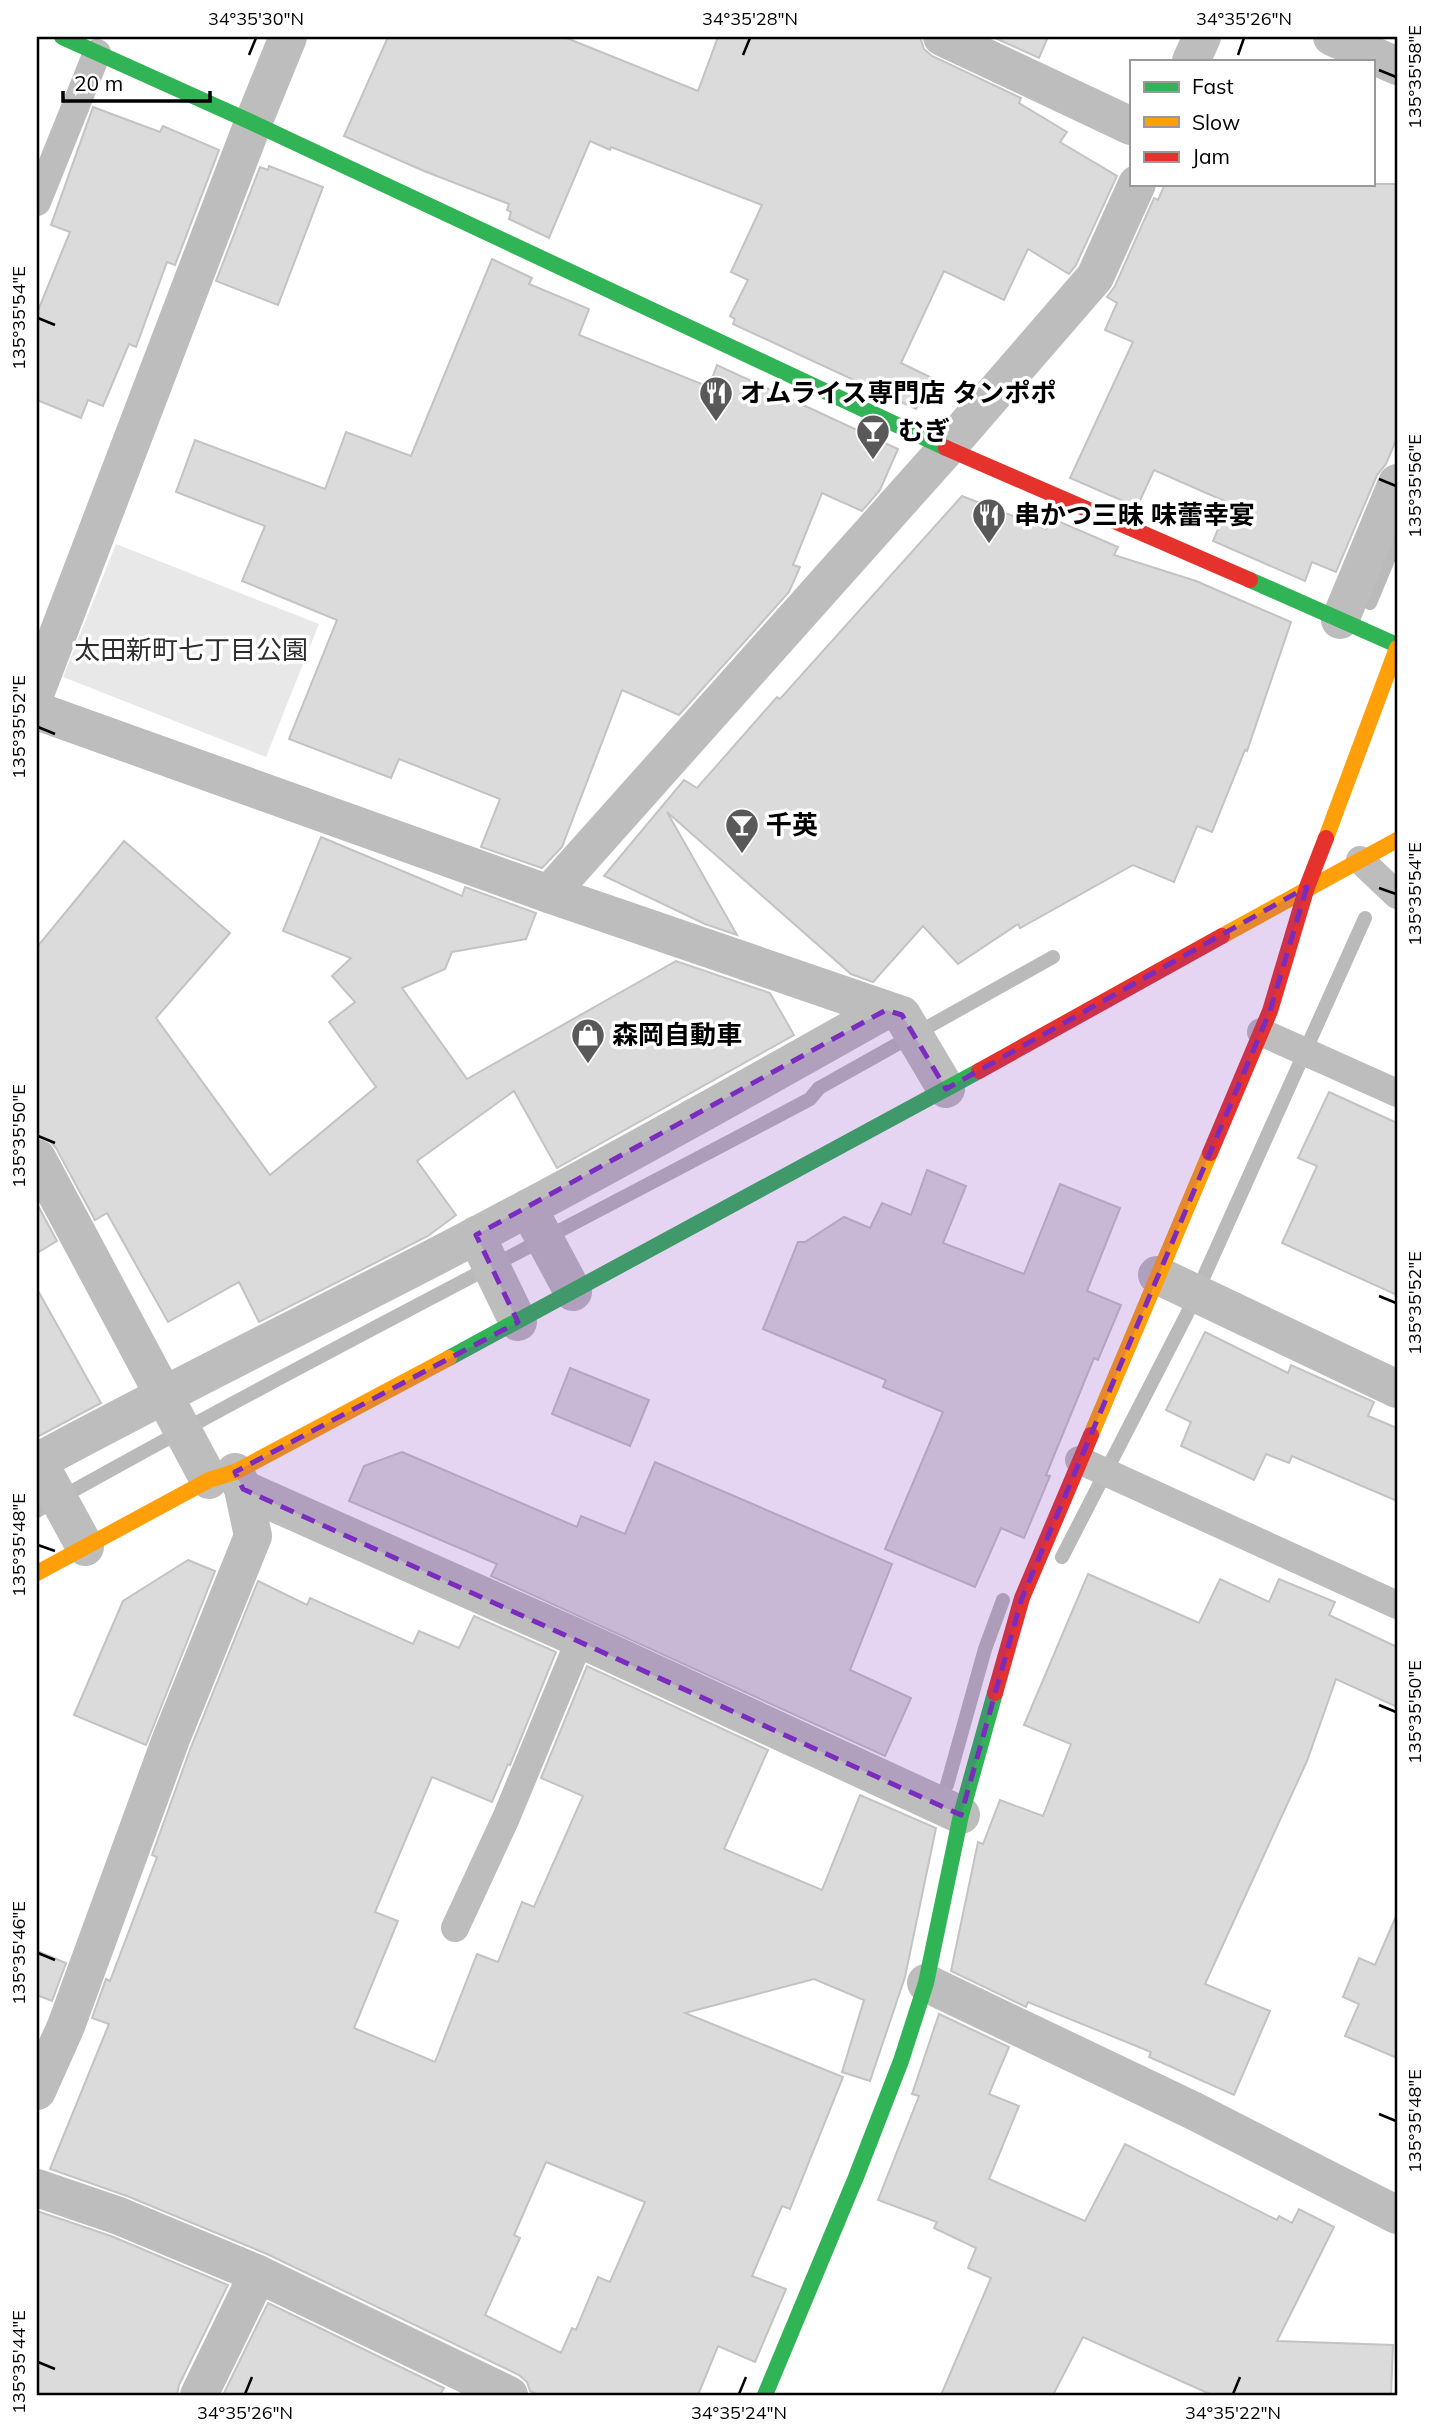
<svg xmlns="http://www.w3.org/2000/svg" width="1434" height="2432" font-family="Mulish,'Noto Sans JP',sans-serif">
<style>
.green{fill:#e8e8e8}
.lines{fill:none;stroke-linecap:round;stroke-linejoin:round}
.stream{stroke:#bababa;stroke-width:14}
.building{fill:#dbdbdb;stroke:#c3c3c3;stroke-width:2;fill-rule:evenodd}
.lane{stroke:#bdbdbd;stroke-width:28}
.street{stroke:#bdbdbd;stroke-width:38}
.fast{stroke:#30b455;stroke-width:16}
.slow{stroke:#ff9f0a;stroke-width:16}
.jam{stroke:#e5322d;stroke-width:16}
.marked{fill:#7b2cbf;fill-opacity:0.2;stroke:#7b2cbf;stroke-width:5;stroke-dasharray:14 9;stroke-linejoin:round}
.ticks{fill:none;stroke:#000;stroke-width:2.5}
.labels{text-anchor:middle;stroke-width:7;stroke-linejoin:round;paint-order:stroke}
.poi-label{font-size:26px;font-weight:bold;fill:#000;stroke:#fff;text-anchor:start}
.park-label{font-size:26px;fill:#2c2c2c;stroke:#fff}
.neatline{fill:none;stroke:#000;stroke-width:2.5}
.ticks-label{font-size:18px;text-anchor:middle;fill:#000}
</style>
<rect width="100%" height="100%" fill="#fff"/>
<path class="green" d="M116,544L319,624L266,757L63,677Z"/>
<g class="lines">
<g class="stream">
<path d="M1370,603L1397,538"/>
<path d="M37,1511C291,1368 552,1236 810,1099L819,1088L1053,957"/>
<path d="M1062,1557L1187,1314L1365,918"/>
<path d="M947,1785L985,1649L1003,1600"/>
</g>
</g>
<g class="building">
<path d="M388,37H564L698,91L718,37H920L924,49L932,56L1021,98L1019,103L1067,132L1060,142L1117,176L1076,265L1069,274L1028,249L1004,300L944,271L901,363L930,377L916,409L733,324L735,319L730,316L748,280L731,272L762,205L611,147L610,150L590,141L549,238L509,219L511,212L507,210L509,204L424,171L344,136Z"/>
<path d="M993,37H1048L1039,58Z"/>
<path d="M93,107L160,132L163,126L219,150L175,265L167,262L136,347L129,344L103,406L88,400L81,418L37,400V313L70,232L51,225Z"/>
<path d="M269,166L323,187L278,305L216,281L260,167L268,170Z"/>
<path d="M1165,184H1397V438L1386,464L1377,475L1336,572L1312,562L1305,581L1213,541L1229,503L1154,470L1137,507L1070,478L1133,342L1105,330L1117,303L1107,297L1115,286L1154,198L1158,200Z"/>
<path d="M492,259L532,278L529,284L589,309L579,335L709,387L717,365L898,449L880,490L862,511L822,493L793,565L800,567L789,592L679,715L622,690L562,847L542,868L481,847L500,799L399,759L391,778L289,739L337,620L242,581L265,526L176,492L195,440L325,489L346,432L411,456Z"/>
<path d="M962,496L1046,529L1051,518L1118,547L1114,555L1196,581L1291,622L1247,751L1245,750L1212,832L1197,826L1174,882L1133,865L1020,928L1018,924L958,964L923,926L873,982L851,974L667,812L737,935L705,924L604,876L684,780L697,788L777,697L780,699Z"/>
<path d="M321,837L462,896L465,887L536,913L526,939L452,952L445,969L402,988L467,1079L676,961L770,993L794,1035L557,1168L514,1091L417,1161L456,1215L428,1236L259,1322L239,1282L168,1322L107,1213L95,1220L56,1148L48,1139L37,1136V947L124,841L230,933L156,1018L270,1175L376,1087L329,1022L355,1002L332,976L351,958L283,931Z"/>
<path d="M1329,1092L1397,1123V1295L1282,1243L1317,1166L1298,1158Z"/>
<path d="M927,1170L966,1186L943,1243L1024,1274L1060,1184L1120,1208L1087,1291L1121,1305L1098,1360L1094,1358L1046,1475L1050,1476L1024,1538L1001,1528L975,1587L885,1549L943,1412L883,1387L886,1380L763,1329L798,1242H805L844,1217L870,1228L882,1203L911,1215Z"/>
<path d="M37,1204L57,1241L37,1253Z"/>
<path d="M37,1289L101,1403L37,1437Z"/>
<path d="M1205,1332L1288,1373L1291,1365L1374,1402L1368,1416L1397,1428V1501L1292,1456L1289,1463L1266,1454L1254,1480L1181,1446L1191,1422L1166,1410Z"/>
<path d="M570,1368L649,1400L630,1446L552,1414Z"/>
<path d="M402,1452L577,1527L581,1516L625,1534L655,1462L892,1564L850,1670L911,1698L885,1756L491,1576L497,1564L349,1501L364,1466Z"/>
<path d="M188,1560L215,1571L146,1745L74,1715L123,1601Z"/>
<path d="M1088,1574L1199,1623L1220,1579L1269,1602L1279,1579L1335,1602L1329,1615L1397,1647V1707L1336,1679L1307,1761L1205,1984L1270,2011L1234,2095L1149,2057L1151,2052L1028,2002L1026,2007L951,1971L978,1842L983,1844L1000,1800L1043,1816L1071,1744L1024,1725Z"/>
<path d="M258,1581L307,1605L310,1598L413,1644L419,1631L459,1648L474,1616L556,1652L510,1765L508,1764L492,1802L432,1777L375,1912L398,1921L354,2028L435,2062L477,1954L498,1962L522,1902L534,1907L583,1796L541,1778L587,1666L768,1750L724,1849L822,1890L860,1795L936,1828L905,1977L870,2081L842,2072L864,2000L814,1979L685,2013L843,2077L790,2209L782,2206L752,2276L786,2289L755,2362L718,2346L698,2395H539L530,2391L527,2382L519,2375L267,2254L127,2196L50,2169L109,2024L92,2018L106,1979L110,1981L157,1857L152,1855L191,1747ZM546,2162L645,2202L610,2282L598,2277L576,2330L572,2328L561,2353L485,2315L520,2238L514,2235Z"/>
<path d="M1397,1914V2058L1345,2036L1359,2004L1343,1997L1359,1958L1375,1965Z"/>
<path d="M37,1951L66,1963L52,2001L37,1995Z"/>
<path d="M939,2014L1009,2047L989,2094L1019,2106L989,2179L1085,2221L1125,2144L1277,2220L1279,2216L1292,2223L1299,2209L1334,2227L1277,2341L1393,2345L1391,2395H1212L1083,2337L1053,2395H941L991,2278L968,2268L976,2248L934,2228L937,2222L878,2200L919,2096L912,2094Z"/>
<path d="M37,2211L111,2236L228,2285L179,2385L177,2395H37Z"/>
<path d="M268,2303L444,2388L440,2395H223Z"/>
</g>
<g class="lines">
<g class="lane">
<path d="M37,202L97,53"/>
<path d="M1360,860L1397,895"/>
<path d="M1261,1032L1397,1093"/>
<path d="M1079,1460L1397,1605"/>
<path d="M455,1928L506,1818L580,1639"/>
</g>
<g class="street">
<path d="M942,37L1131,126"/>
<path d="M1332,37L1397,66"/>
<path d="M1191,61L1202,37"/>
<path d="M1340,620L1397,483"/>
<path d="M37,689L253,123L288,37"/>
<path d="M37,711L549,894L902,1015L946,1089"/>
<path d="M549,894L947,448L1095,277L1137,184"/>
<path d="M37,1158L209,1480"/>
<path d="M528,1208L573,1292"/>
<path d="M476,1235L518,1322"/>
<path d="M1157,1275L1397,1389"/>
<path d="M38,1461L85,1547"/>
<path d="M37,1462C183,1383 332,1311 479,1234C616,1162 751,1086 886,1010"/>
<path d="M243,1489L580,1639L961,1815"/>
<path d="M926,1983L1194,2111L1397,2215"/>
<path d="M37,2091L66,2026L171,1739L253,1536L243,1489L235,1472"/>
<path d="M37,2188L119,2216L258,2274L509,2395"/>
<path d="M199,2395L258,2274"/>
</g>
<g class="fast">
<path d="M62,37L253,123L946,448"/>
<path d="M1250,580L1397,645"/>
<path d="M449,1358L979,1071"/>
<path d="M765,2395L856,2177L901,2061L926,1983L961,1815L995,1693"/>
</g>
<g class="slow">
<path d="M1326,838L1397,648"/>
<path d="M1222,936L1397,840"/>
<path d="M1091,1435L1210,1153"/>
<path d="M37,1573L209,1480L235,1472L449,1358"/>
</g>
<g class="jam">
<path d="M946,448L1250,580"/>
<path d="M979,1071L1222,936"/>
<path d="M1210,1153L1270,1011L1307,887L1326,838"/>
<path d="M995,1693L1022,1598L1091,1435"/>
</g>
</g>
<path class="marked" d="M1307,887L1270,1011L1022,1598L961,1815L243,1489L235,1472L518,1322L476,1235L886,1010L902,1015L946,1089Z"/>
<path class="ticks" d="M249,55L256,38M743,55L750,38M1238,55L1244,38M1379,70L1396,77M38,318L55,325M1379,479L1396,486M38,727L55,734M1379,888L1396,894M38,1136L55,1143M1379,1296L1396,1303M38,1545L55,1551M1379,1705L1396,1712M38,1953L55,1960M1379,2114L1396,2121M38,2362L55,2369M245,2394L252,2377M739,2394L746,2377M1233,2394L1240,2377"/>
<defs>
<g id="restaurant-pin" transform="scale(1.75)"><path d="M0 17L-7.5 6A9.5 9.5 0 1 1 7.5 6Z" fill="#595959" stroke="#fff"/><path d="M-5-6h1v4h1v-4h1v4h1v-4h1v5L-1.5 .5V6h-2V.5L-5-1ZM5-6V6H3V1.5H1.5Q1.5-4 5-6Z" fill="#fff"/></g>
<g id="bar-pin" transform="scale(1.75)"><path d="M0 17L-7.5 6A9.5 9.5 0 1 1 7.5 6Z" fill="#595959" stroke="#fff"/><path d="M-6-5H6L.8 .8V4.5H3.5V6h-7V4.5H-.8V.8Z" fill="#fff"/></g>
<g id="shop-pin" transform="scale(1.75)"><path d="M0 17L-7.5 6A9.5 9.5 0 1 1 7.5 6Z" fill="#595959" stroke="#fff"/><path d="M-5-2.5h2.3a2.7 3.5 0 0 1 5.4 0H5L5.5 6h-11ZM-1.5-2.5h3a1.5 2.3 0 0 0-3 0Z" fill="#fff"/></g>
</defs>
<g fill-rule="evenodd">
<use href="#restaurant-pin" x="716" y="393"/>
<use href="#bar-pin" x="873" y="431"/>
<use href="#restaurant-pin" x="989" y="515"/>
<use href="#bar-pin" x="742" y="825"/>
<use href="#shop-pin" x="588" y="1035"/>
</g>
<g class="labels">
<g class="poi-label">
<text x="740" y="402">オムライス専門店 タンポポ</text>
<text x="898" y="440">むぎ</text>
<text x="1014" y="524">串かつ三昧 味蕾幸宴</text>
<text x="766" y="834">千英</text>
<text x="612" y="1044">森岡自動車</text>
</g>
<g class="park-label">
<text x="191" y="659">太田新町七丁目公園</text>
</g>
</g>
<rect width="1434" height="2432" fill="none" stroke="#ffffff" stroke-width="77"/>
<rect x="1130" y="60" width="245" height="126" fill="#ffffff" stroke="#999999" stroke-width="2"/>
<rect x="1144" y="82" width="35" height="10" fill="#30b455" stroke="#999999" stroke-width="2"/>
<text x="1192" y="94" font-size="21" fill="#000000">Fast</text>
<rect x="1144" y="117" width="35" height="10" fill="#ff9f0a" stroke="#999999" stroke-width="2"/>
<text x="1192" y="130" font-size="21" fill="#000000">Slow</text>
<rect x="1144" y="152" width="35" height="10" fill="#e5322d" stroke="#999999" stroke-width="2"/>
<text x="1192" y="164" font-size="21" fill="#000000">Jam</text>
<path d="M63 91v10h147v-10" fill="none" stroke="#000000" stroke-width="3.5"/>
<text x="74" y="91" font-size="21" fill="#000000" stroke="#ffffff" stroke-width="5" paint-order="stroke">20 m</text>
<rect x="38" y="38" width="1358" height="2356" class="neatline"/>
<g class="ticks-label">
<text x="256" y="25">34°35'30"N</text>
<text x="750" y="25">34°35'28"N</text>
<text x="1244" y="25">34°35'26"N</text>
<text transform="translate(1415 77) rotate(-90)" y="6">135°35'58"E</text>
<text transform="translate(19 318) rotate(-90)" y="6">135°35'54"E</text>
<text transform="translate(1415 486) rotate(-90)" y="6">135°35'56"E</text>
<text transform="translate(19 727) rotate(-90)" y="6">135°35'52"E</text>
<text transform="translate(1415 894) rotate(-90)" y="6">135°35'54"E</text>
<text transform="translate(19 1136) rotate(-90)" y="6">135°35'50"E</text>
<text transform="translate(1415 1303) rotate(-90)" y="6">135°35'52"E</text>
<text transform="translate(19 1545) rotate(-90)" y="6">135°35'48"E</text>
<text transform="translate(1415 1712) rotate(-90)" y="6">135°35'50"E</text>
<text transform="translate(19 1953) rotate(-90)" y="6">135°35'46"E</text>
<text transform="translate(1415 2121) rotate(-90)" y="6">135°35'48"E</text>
<text transform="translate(19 2362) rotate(-90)" y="6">135°35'44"E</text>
<text x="245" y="2419">34°35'26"N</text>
<text x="739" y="2419">34°35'24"N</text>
<text x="1233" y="2419">34°35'22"N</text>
</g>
</svg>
